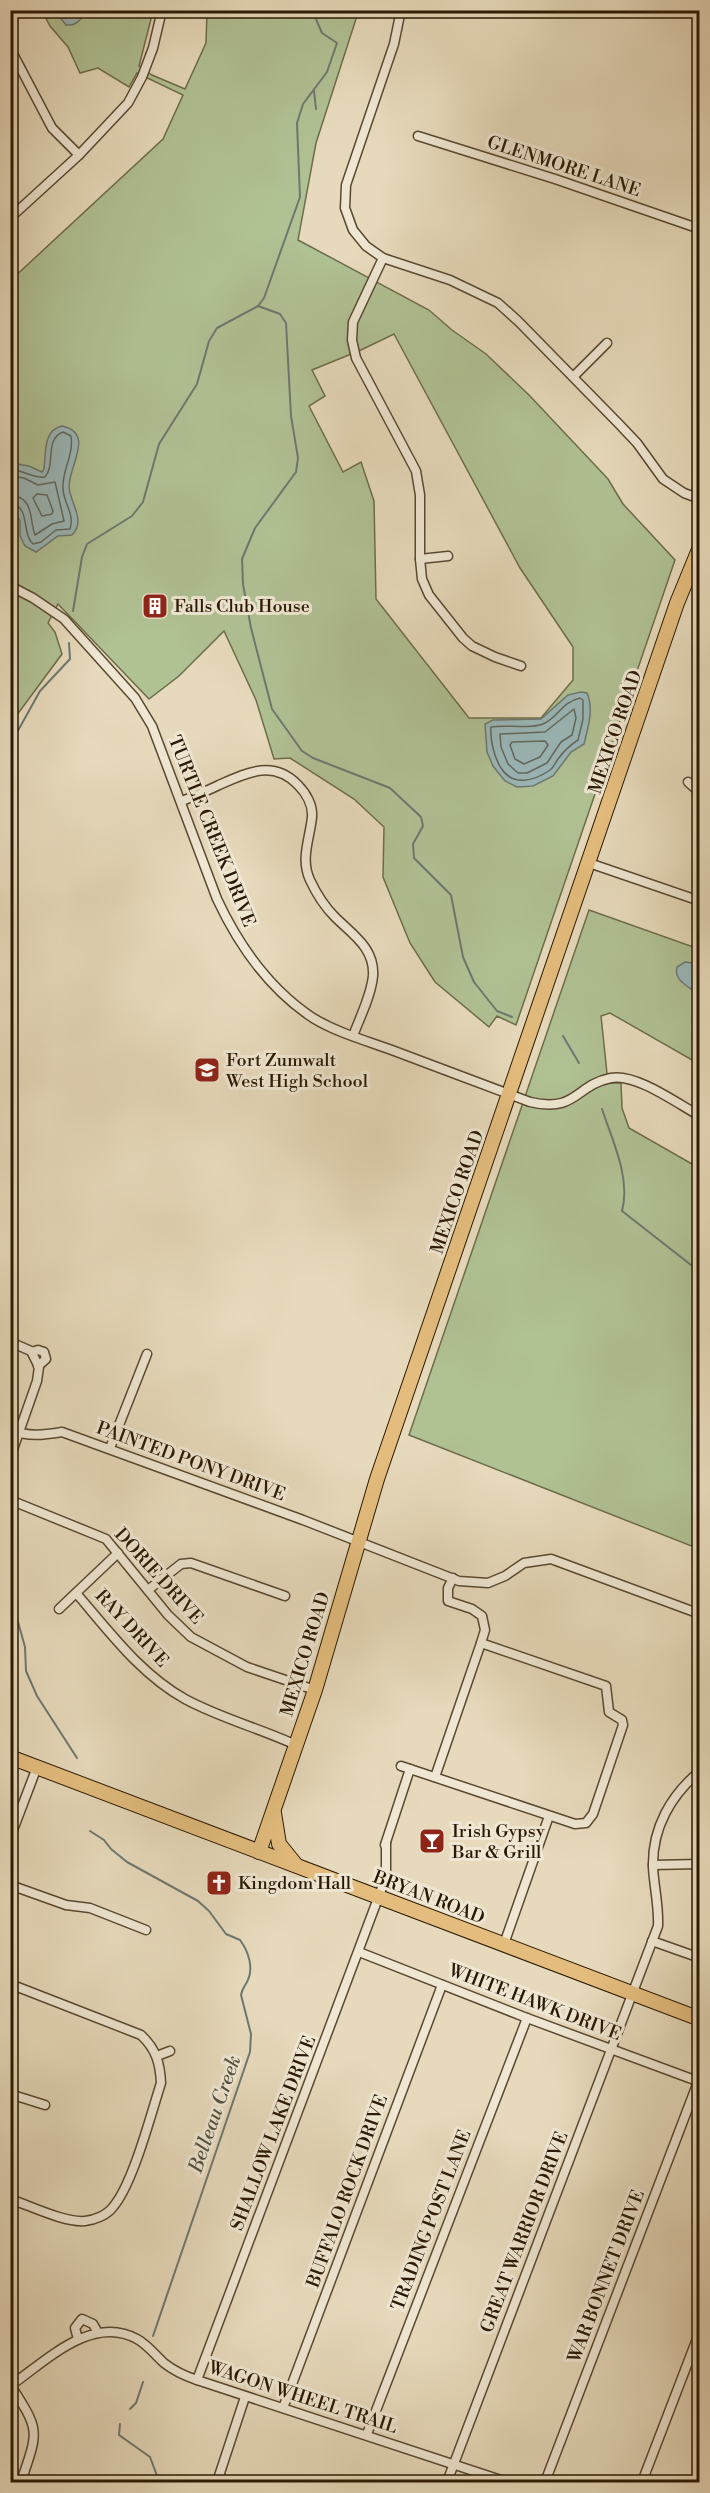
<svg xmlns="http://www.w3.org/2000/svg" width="710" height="2493" font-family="'Libre Bodoni',serif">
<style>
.green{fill:#b0c194;stroke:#6d6d4b;stroke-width:1.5;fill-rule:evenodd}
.water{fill:#9ab8ba;stroke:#6d7870;stroke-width:1.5}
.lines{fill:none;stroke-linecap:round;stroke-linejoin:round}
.shore{stroke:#62685e;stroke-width:1.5}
.stream{stroke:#6d7870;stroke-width:2}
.minor-casing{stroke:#594930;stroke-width:11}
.primary-casing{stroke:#2a1902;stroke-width:16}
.minor{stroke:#efe7d3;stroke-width:8}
.primary{stroke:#e4bd7e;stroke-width:14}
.labels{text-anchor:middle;stroke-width:6;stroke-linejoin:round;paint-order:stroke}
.street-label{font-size:18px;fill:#2a1902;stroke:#efe7d3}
.poi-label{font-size:18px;fill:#2a1902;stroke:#efe7d3;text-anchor:start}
.water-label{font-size:20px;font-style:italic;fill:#515142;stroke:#efe7d3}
</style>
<rect width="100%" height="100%" fill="#e7dabc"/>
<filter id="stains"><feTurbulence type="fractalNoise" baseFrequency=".00333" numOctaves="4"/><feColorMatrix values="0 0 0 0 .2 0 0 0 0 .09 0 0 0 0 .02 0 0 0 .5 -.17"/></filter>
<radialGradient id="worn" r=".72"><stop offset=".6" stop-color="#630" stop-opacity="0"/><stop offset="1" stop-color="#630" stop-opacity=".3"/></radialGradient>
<g class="green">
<path d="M42,11H153L139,66L152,75L185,89L206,43L207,11H356V19L316,143L298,240L429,310L452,330L486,354L529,395L608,479L623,504L675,560L516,1025L497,1016L489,1027L435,982L410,943L383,877L384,827L354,799L290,758L274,759L256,700L224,631L179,676L149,699L58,604L48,623L55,632L62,654L11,723V280L163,139L183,95L137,73L129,87L98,68L80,73L68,47L50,26ZM394,334L520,568L573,647V680L541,718H469L376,599L374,501L361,462L343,472L309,406L325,396L312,370L361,350Z"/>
<path d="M589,910L699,949V1064L610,1013L601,1016L608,1083H621L622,1108L629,1128L699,1168V1549L409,1435Z"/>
</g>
<g class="water">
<path d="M55,11H87C81,19 77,26 66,25Z"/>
<path d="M62,426C95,433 69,466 69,486C69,502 87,520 72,535L58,536L36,552L25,546L20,536V521L11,506V463L29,466L42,472L44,469C46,453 43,430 62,426Z"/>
<path d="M581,692L587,693C594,709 588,728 584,744L571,752L553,776L533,786L517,787L505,781L493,766L487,752L485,724L493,720L541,719L568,695Z"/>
<path d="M685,962L699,964V995C690,987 673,981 677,967Z"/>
</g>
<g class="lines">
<g class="shore">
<path d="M10,469C22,470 35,479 45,477C56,465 44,439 63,432L71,436C74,455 62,470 63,488C63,503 75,513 70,529L56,530L41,542L33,544C21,533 31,506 10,503"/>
<path d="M10,476L24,478L38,485L55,482L64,521L52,524L35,535C29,520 35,497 10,495"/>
<path d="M37,494L47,495L53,511L52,514L42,516L33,498Z"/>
<path d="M580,698L583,700V719L578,740C570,745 564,751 558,759C555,763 554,767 550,770C534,781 513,787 501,768C494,757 490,740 491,727C506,724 532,730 545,723C559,716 562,702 580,698Z"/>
<path d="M574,709L576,718L572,735L561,742L547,763L527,773H518L508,764L501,747L500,734L545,732Z"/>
<path d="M545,741L548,745L540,757L524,764L515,759L510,745L512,742Z"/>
</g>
<g class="stream">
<path d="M314,91L316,109"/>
<path d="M258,306L280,314L286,323L291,416L298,458L296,472L255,528L242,559L243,584L251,628L272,709L302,751L313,758L390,788L421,817L423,826L413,844L414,858L451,895L463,957L474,982L497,1011L512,1017"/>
<path d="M73,611L82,557L87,544L132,516L143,502L159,444L197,384L209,341L217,328L258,306L264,298L300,197L297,123L303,104L327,72L337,43L322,33L312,10"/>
<path d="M10,745L40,691L70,659L69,643"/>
<path d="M563,1036L579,1063"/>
<path d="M602,1109C612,1140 631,1178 622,1211L700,1272"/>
<path d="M10,1593L25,1647L26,1671L37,1696L77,1758"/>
<path d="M90,1831L104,1840L111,1849L127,1862L198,1901L209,1911L226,1934L240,1940C249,1952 254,1969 247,1982C244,1987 242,1989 241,1995L251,2034L250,2052L153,2336"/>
<path d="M130,2409L136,2403L143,2382"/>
<path d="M120,2424L119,2435L150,2457L159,2481"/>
</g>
<g class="minor-casing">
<g id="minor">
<path d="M401,10L394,44L346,185L345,208L353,230L366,246L383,258L450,280L498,303L518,321L618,423L637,443L663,479L684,493L700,499"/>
<path d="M10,48L52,128L79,155"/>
<path d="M418,136L555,179L700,229"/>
<path d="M10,218L79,155L128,103L142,77L153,48L162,10"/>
<path d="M383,258L353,322L352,340L356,358L416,471L420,495V559L422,579L429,595L463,638L472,646L495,657L521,666"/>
<path d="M574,376L607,343"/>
<path d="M420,559L448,556"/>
<path d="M10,586L33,598L64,619L135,698L152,726L217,899C239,946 269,989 313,1018C336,1032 364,1040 389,1049C436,1067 483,1084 530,1102C577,1113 575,1085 611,1078C636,1073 678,1104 700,1116"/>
<path d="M688,782L700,793"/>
<path d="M182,801C194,796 207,791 219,785C246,773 273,759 298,785C306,793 313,805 312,817C310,838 300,859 310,880C316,893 325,907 335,917C352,934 375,948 373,976C371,996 360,1017 353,1036"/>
<path d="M589,863L700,901"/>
<path d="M10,1342L31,1351L39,1367L37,1381L10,1458"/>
<path d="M32,1352L38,1350L44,1352L46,1359L38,1366"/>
<path d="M10,1430C28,1437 44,1435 62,1432L303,1520L459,1581L488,1583L505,1576L524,1563L551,1559L700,1614"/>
<path d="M110,1448L147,1354"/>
<path d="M10,1500L106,1539L168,1615L191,1637L247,1667L315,1690"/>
<path d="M148,1590L181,1564L191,1563L285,1596"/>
<path d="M76,1593C109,1631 140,1674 185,1699C220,1718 259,1728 296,1745"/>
<path d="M59,1609L118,1553"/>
<path d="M401,1766L410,1769"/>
<path d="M435,1777L481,1643"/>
<path d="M10,1838L37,1767"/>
<path d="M385,1845L410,1769L575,1824L586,1823L593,1814L623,1725L622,1720L609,1712L606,1686L481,1643L485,1630L482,1616L472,1609L448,1601V1588L453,1578"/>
<path d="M653,1865L700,1864"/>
<path d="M10,1885L66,1905L90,1908L146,1930"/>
<path d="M652,1941L700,1958"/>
<path d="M504,1944L549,1816"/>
<path d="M359,1952L527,2018L700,2082"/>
<path d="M10,1984L141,2035C156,2049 160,2063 161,2083C151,2114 133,2184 113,2207C107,2215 95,2220 85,2221C65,2223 31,2206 10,2199"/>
<path d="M157,2056L170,2051"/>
<path d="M10,2094L45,2105"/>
<path d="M78,2339L75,2328L82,2319L93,2324L97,2331"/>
<path d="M197,2380L386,1877V1843"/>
<path d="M10,2386C46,2361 92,2314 137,2339C148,2345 155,2355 164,2363C174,2371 185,2376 197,2380L507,2482"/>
<path d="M11,2386C41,2432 38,2431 21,2482"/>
<path d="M283,2408L442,1985"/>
<path d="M367,2434L527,2018"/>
<path d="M217,2482L245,2397"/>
<path d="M447,2482L658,1926C659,1906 654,1887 653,1867C652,1828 671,1795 700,1771"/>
<path d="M545,2482L698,2082"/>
<path d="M642,2482L700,2331"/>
</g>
</g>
<g class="primary-casing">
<g id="primary">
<path d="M10,1757L700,2019"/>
<path d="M274,1813L279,1844L296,1865"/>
<path d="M259,1852L315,1690L377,1479L677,603L700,547"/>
</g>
</g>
<use href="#minor" class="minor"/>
<use href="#primary" class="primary"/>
</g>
<defs>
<g id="building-square" transform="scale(1.35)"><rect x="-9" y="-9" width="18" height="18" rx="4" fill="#8f2418" stroke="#efe7d3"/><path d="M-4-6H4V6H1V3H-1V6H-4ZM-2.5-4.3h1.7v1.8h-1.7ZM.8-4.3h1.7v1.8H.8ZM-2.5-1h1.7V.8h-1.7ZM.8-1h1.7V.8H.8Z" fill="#fff"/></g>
<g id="school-square" transform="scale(1.35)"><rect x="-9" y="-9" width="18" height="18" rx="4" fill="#8f2418" stroke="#efe7d3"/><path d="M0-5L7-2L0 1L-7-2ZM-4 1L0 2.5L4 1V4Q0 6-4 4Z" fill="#fff"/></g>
<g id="bar-square" transform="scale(1.35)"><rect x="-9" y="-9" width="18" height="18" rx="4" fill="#8f2418" stroke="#efe7d3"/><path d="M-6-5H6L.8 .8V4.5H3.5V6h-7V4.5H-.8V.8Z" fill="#fff"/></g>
<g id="church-square" transform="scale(1.35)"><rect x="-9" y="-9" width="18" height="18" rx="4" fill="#8f2418" stroke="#efe7d3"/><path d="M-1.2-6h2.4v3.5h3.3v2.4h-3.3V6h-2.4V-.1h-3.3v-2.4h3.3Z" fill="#fff"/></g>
</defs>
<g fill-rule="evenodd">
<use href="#building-square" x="155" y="606"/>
<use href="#school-square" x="207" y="1070"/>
<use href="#bar-square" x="432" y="1841"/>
<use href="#church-square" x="219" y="1883"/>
</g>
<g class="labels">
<g class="street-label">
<text transform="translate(564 166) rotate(18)" y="6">GLENMORE LANE</text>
<text transform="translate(615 732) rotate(-71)" y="6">MEXICO ROAD</text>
<text transform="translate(212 831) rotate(68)" y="6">TURTLE CREEK DRIVE</text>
<text transform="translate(457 1192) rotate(-71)" y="6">MEXICO ROAD</text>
<text transform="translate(191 1461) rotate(20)" y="6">PAINTED PONY DRIVE</text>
<text transform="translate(159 1576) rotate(48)" y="6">DORIE DRIVE</text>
<text transform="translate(132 1628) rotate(47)" y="6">RAY DRIVE</text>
<text transform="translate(305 1654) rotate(-73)" y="6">MEXICO ROAD</text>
<text transform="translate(429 1897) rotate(21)" y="6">BRYAN ROAD</text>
<text transform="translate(535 2002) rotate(21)" y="6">WHITE HAWK DRIVE</text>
<text transform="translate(273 2133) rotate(-69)" y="6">SHALLOW LAKE DRIVE</text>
<text transform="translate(347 2191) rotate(-70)" y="6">BUFFALO ROCK DRIVE</text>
<text transform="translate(431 2220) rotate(-69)" y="6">TRADING POST LANE</text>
<text transform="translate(524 2232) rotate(-69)" y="6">GREAT WARRIOR DRIVE</text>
<text transform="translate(606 2276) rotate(-69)" y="6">WAR BONNET DRIVE</text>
<text transform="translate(303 2397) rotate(18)" y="6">WAGON WHEEL TRAIL</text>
</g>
<g class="poi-label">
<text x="174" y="612">Falls Club House</text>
<text x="226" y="1066">Fort Zumwalt<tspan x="226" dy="21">West High School</tspan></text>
<text x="452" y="1837">Irish Gypsy<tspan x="452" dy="21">Bar &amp; Grill</tspan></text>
<text x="238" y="1889">Kingdom Hall</text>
</g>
<g class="water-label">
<text transform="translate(214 2114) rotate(-71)" y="7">Belleau Creek</text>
</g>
</g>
<rect width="710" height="2493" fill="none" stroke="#e7dabc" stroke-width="36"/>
<rect x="12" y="12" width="686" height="2469" fill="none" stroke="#2a1902" stroke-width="3"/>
<rect x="18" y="18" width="674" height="2457" fill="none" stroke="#2a1902" stroke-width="1.5"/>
<rect width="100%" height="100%" filter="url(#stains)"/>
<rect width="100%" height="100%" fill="url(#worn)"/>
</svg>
